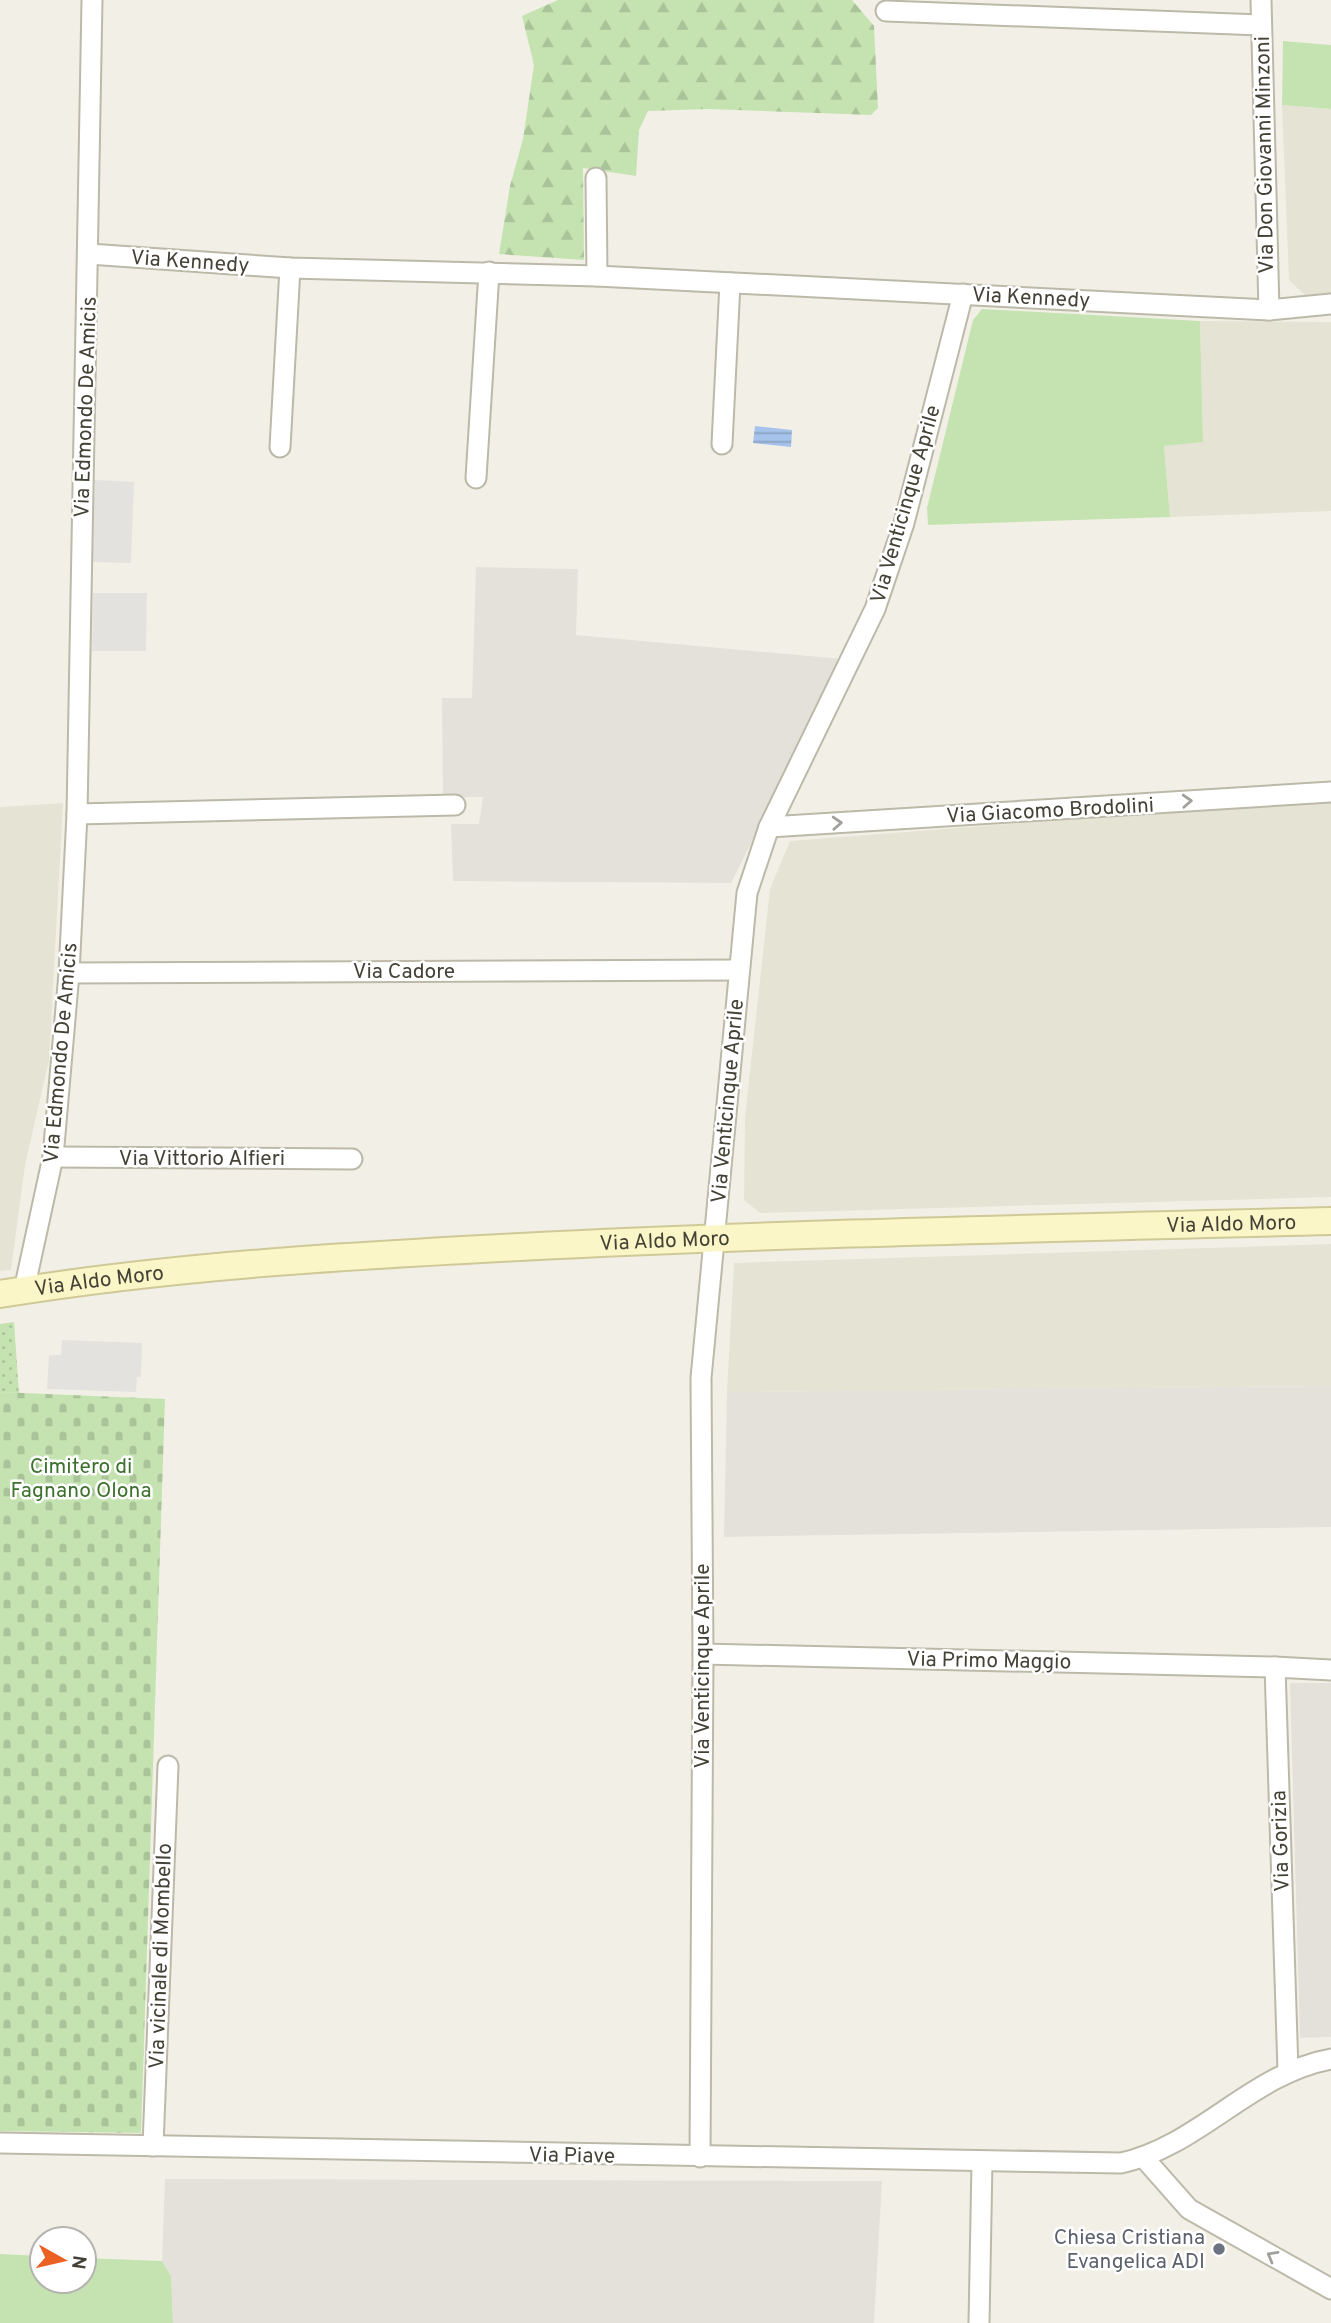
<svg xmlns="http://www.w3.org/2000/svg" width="1331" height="2323" font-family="Overpass,sans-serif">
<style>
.residential{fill:#e5e3d4}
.industrial{fill:#e4e1db}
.green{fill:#c5e3b1}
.forest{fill:url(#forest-firs)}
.cemetery{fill:url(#cemetery-stones)}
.park{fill:url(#park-dots)}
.parking{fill:#e3e2de}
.water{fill:url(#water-rules)}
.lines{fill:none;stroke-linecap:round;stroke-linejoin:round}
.minor-casing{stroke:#bcb9a9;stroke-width:23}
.secondary-casing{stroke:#cfc998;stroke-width:30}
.minor{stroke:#fff;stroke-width:19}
.secondary{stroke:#fbf6c7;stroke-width:26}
.oneway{stroke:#a2a09a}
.worship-dot{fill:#6b7280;stroke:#fff;stroke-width:2.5}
.labels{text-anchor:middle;stroke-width:5;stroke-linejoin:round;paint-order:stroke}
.street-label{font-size:21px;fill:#444136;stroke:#fff}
.park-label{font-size:21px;fill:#3c712d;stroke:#fff}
.worship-label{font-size:21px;fill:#5b616d;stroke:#fff;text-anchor:end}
</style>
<defs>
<pattern id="forest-firs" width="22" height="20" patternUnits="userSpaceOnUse" patternTransform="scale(1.75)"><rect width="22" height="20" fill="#c5e3b1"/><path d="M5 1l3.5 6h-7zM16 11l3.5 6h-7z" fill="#aac499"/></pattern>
<pattern id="cemetery-stones" width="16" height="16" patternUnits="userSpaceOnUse" patternTransform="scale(1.75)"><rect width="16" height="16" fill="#c5e3b1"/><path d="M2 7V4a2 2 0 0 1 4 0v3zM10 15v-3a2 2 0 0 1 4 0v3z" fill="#aac499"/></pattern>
<pattern id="park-dots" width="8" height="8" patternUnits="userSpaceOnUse" patternTransform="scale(1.75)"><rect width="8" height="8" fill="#c5e3b1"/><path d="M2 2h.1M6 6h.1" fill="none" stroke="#aac499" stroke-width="1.8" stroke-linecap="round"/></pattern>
<pattern id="water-rules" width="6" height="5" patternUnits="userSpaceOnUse" patternTransform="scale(1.75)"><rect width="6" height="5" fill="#a6c3eb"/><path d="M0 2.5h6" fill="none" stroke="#89a0bf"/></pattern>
</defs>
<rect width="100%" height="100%" fill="#f2f0e6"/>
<g class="residential">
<path d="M1282,105L1331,109V293L1305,295L1289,280Z"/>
<path d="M1200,321L1331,322V511L1170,517L1164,446L1203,441Z"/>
<path d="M1331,799V1197L760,1213L744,1200L745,1117L770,889L790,841Z"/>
<path d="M63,803L49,1060L25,1165L11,1270L0,1271V807Z"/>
<path d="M1331,1244V1386L727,1392L734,1263Z"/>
</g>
<g class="industrial">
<path d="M476,567L578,569L576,635L843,659L731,883L453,881L451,824H479L483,797H443L442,698H472Z"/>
<path d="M1331,1386V1527L724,1537L727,1392Z"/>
<path d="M1290,1683H1331V2037L1300,2038Z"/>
<path d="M165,2179L882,2181L874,2323H173L171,2276L162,2261Z"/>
</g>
<g class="green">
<path d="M1283,41L1331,45V109L1282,105Z"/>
<path d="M982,309L1200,321L1203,442L1164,446L1170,517L928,525L927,508L973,320Z"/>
<path d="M0,2254L42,2256V2281H84V2258L162,2261L171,2276L173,2323H0Z"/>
</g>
<path class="forest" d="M558,0H852L874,26L878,108L871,115L708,109L648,111L639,130L636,176L583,168L584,260L499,254L510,186L523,139L534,65L522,16Z"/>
<path class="cemetery" d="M0,1392L165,1399L141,2133L0,2131Z"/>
<path class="park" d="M14,1322L19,1393L0,1392V1324Z"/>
<g class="parking">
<path d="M95,480L134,482L131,563L92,562Z"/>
<path d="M93,593H147L146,651H92Z"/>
<path d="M62,1340L142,1343L141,1377H137L136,1392L47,1389L49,1355H61Z"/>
</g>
<path class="water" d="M755,426L792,430L791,447L753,443Z"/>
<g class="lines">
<g class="minor-casing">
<g id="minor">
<path d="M1261,0L1269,310"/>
<path d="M886,11L1261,25"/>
<path d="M596,178L597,276"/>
<path d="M89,254L290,268L597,276L1269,310L1331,304"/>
<path d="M722,444L730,283"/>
<path d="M280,447L290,268"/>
<path d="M476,478L489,272"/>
<path d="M77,814L455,805"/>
<path d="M769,827L1331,792"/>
<path d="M69,973L739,970"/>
<path d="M53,1157L352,1159"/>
<path d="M24,1290L53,1157L69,973L77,814L92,0"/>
<path d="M703,1654L1275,1667"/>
<path d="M1288,2071L1275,1667L1331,1670"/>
<path d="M0,2143L1121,2163C1199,2146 1252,2073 1331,2059"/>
<path d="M153,2146L168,1766"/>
<path d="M700,2157L703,1654L701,1378L747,893L769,827L875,609L904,523L963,294"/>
<path d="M1144,2158L1189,2209L1331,2289"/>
<path d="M979,2323L982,2162"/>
</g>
</g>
<g class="secondary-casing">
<g id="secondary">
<path id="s1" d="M0,1294C172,1266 346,1256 520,1247C790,1233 1061,1228 1331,1221"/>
</g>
</g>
<use href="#minor" class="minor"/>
<use href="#secondary" class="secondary"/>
</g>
<defs><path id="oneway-chevron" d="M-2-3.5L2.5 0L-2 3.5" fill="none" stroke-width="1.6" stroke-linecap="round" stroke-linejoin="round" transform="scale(1.75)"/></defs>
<g class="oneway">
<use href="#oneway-chevron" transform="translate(1187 801) rotate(-3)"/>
<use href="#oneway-chevron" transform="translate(837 823) rotate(-3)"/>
<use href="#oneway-chevron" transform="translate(1272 2256) rotate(-150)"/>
</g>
<circle class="worship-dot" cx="1219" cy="2249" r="7"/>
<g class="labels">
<g class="street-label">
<text transform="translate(1264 155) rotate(-91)" y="7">Via Don Giovanni Minzoni</text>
<text transform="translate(190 261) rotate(4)" y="7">Via Kennedy</text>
<text transform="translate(1031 297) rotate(3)" y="7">Via Kennedy</text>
<text transform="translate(85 407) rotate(-88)" y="7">Via Edmondo De Amicis</text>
<text transform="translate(905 504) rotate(-74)" y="7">Via Venticinque Aprile</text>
<text transform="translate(1050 810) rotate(-3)" y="7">Via Giacomo Brodolini</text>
<text x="404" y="978">Via Cadore</text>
<text transform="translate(60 1053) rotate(-85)" y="7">Via Edmondo De Amicis</text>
<text transform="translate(727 1101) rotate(-85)" y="7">Via Venticinque Aprile</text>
<text x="202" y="1165">Via Vittorio Alfieri</text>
<text dy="7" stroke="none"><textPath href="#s1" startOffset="1234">Via Aldo Moro</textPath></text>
<text dy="7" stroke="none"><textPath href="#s1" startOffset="667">Via Aldo Moro</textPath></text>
<text dy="7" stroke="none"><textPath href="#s1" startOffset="100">Via Aldo Moro</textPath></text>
<text transform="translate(989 1660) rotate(1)" y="7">Via Primo Maggio</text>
<text transform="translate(702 1666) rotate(-90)" y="7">Via Venticinque Aprile</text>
<text transform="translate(1280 1841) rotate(-92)" y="7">Via Gorizia</text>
<text transform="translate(160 1956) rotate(-88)" y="7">Via vicinale di Mombello</text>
<text transform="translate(572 2155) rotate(1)" y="7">Via Piave</text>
</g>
<g class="park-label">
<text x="81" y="1473">Cimitero di<tspan x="81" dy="24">Fagnano Olona</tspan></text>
</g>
<g class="worship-label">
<text x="1205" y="2244">Chiesa Cristiana<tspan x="1205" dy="24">Evangelica ADI</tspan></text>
</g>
</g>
<g transform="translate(63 2260) rotate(98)"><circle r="33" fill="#ffffff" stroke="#b4b3af" stroke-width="2"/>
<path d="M0-5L12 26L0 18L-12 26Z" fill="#eb6124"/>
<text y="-10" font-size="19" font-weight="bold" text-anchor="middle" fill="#444136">N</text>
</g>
</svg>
